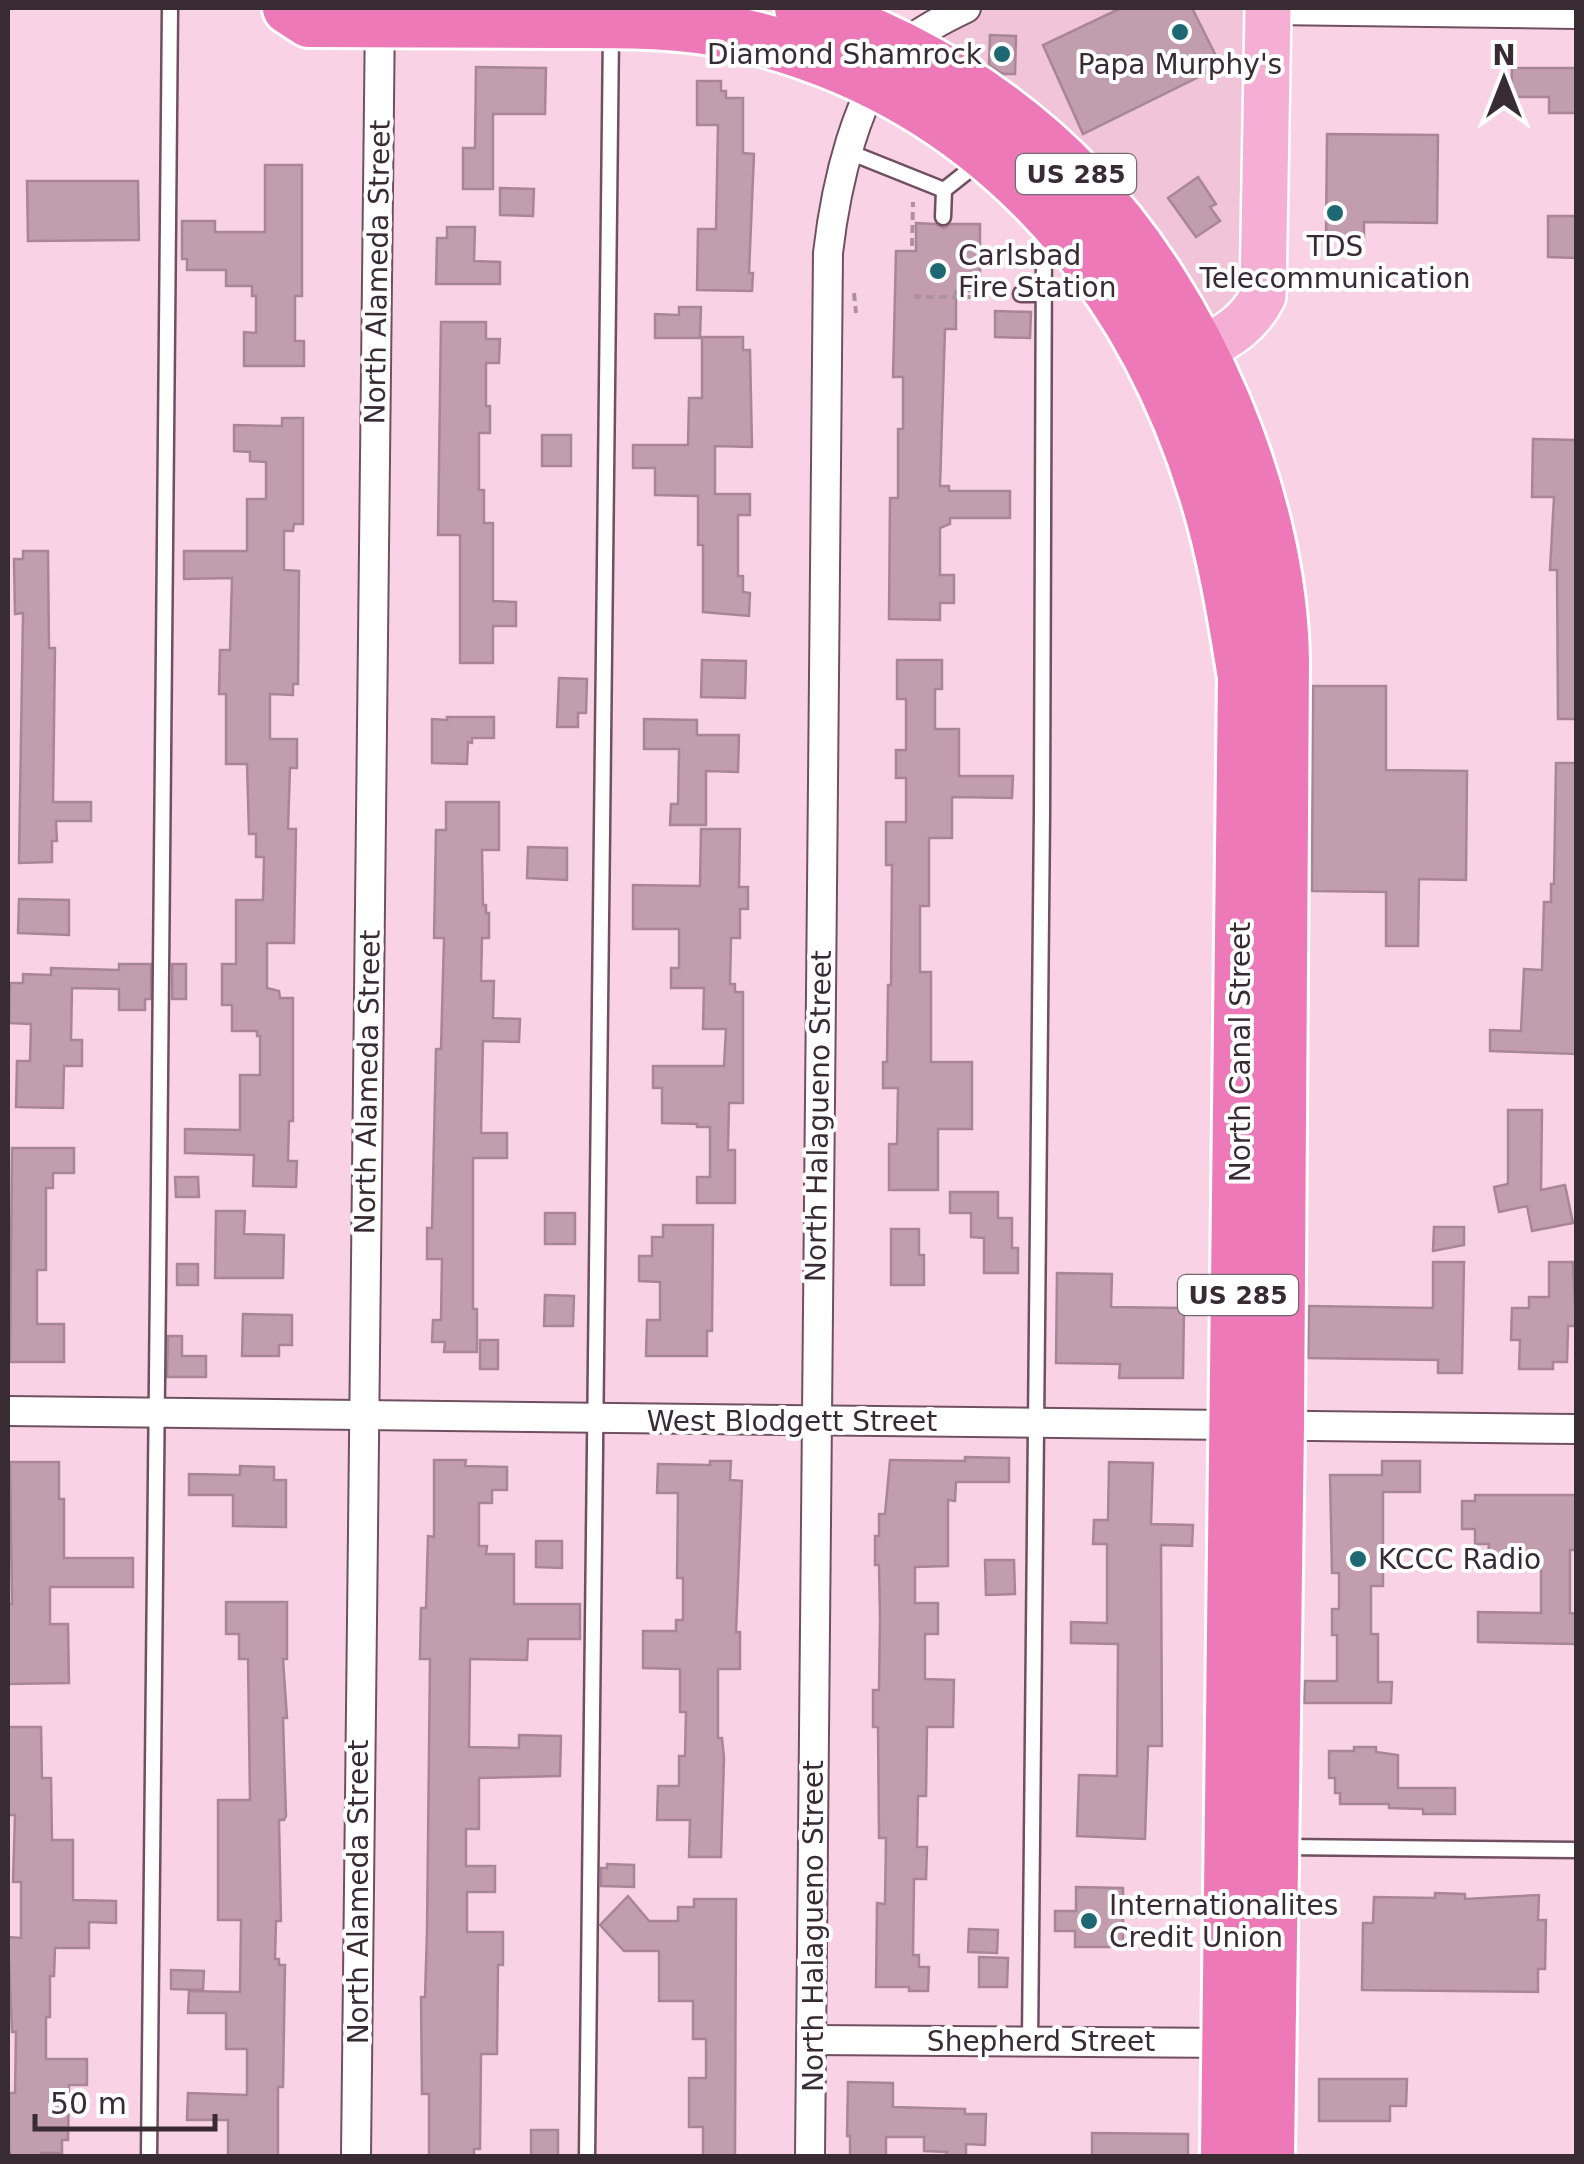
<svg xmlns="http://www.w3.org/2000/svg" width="1584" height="2164" font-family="'DejaVu Sans',sans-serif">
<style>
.built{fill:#f1c4d9}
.building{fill:#c19dae;stroke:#a98697;stroke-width:2.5}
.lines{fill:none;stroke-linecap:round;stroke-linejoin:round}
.lane-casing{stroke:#705060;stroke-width:19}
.street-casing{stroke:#705060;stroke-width:32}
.primary-casing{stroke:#fff;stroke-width:50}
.highway-casing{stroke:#fff;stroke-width:58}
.path{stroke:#ad919e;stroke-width:4;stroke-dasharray:8 5;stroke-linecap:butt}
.lane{stroke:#fff;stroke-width:14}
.street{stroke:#fff;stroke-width:28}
.primary{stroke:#f5afd4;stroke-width:45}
.highway{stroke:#ee79b8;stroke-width:52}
.poi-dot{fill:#1d6872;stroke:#fff;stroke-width:4}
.labels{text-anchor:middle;stroke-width:8;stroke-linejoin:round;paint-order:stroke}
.shield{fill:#fff;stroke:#746b70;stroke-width:2.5}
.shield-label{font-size:25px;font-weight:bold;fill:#392b32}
.poi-label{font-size:28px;fill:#392b32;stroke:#fff;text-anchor:start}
.street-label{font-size:28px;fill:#392b32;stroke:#fff}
</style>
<rect width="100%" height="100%" fill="#f9d3e5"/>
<path class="built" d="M966,8H1268L1265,274L1227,337L921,33Z"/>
<g class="building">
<path d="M1121,8H1192L1221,66L1083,134L1043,45Z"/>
<path d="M990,35L1016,36L1015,74H1003L989,65Z"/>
<path d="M476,67L546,68L545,114H493V189H463V148H475Z"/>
<path d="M1512,68H1576V113H1549V97H1511Z"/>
<path d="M697,81H721V91H726V98H743V153L754,154L749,273H753L752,291L697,290L698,229H716L718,125H697Z"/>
<path d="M1327,134L1438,135L1437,223L1364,222V237L1326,236Z"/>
<path d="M265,165H302V296H295V341H304V366H244V332L256,333V296H252V286H226V270H187V259H182V221H215V232H265Z"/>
<path d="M1198,177L1216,204L1210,207L1220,221L1196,237L1168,198Z"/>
<path d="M27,181H138L139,240L28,241Z"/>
<path d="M500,188L534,189L533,216L500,215Z"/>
<path d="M1548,216H1576V258L1548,257Z"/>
<path d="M916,223L935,224L944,228L951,224H980V291H956V329H945L940,486H949V491H1010V518H950V524L940,528V575H954V603H940V620L889,619L890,498H898V429H903V377H893L896,251H916Z"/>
<path d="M447,227H475L474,261L500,262V284H436L437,238H447Z"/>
<path d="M679,307H701L700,338H655V314L679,315Z"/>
<path d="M995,311L1031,312L1030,338L995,337Z"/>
<path d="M441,322H486V339H500L499,363H486V406H490V433H479V490H484V523H493V601L516,602V626H493V663H460V535H438Z"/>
<path d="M702,337H743V350H750L752,447L715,446V494H750V515H738V576H743V592L750,593L749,616L703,612V545H698V496L655,495V468H633V445H688L689,398H702Z"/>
<path d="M282,418H303V524H294L293,531H284V570L299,571L298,684H293V695L270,694V739H297V768H290L288,829H296L294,943H267V988L279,991L280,998H293V1121H289L288,1161H297L296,1187L253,1186L254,1155L185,1153V1129L240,1130V1075H260V1036H257V1031H232V1005H222V964H236V900H263L264,857H256V834H249L247,764H226V694H219L220,650H230L232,578L184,579V551H247V499H266V462L250,461V452L234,451V425L282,426Z"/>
<rect x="542" y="435" width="29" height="31"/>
<path d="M1533,439L1576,440V719H1558L1557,570H1550L1554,497H1532Z"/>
<path d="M23,551H48L49,648H55L53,802H91V821H56L57,841H52V862L19,863L23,613L15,614L14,559H23Z"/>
<path d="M702,660L746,661L745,698L701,697Z"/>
<path d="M897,660H942V689H935V729H959V776H1013L1012,798L952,797V838H929V906H920V972H931V1062H972V1129H938V1190H889V1144H897L898,1088H883V1062H887L888,985H891L892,865H886V822H906V778H896V750H906V699H897Z"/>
<path d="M559,678L587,679L586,713H578V727H557Z"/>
<path d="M1313,686H1386V770L1467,771L1466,880L1419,879L1418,946H1386V892L1312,891Z"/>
<path d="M447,717H494V738H472V743L468,742L467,764L432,763V719L447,720Z"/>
<path d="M644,719L697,720V735H739L738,772L706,771V825H670L671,804H678L679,749H644Z"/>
<path d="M1556,763H1576V1054L1490,1051V1030L1521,1031L1524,969L1542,970L1544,902H1551V884H1554Z"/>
<path d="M446,802H499V850H482L483,905H486V913H489V938H482L481,981H494L493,1018L520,1019L519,1042L483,1041L481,1133H507V1158H473V1309H477V1352H444L445,1342H432L433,1320H441L442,1259H427V1228H432L436,1049H441L444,938H434L436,830H446Z"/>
<path d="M701,829H740L739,887H748V909H740V938H731L730,984H735V992H743V1103H729L728,1150H735V1203H697V1177H710V1127H697V1124L662,1123V1088H653V1066H724L726,1029H703L704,988H671V968H679V929H633V885L700,886Z"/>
<path d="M528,847L567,848V880L527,878Z"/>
<path d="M19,899L69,900V935L18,933Z"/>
<path d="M119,964H151V999H145V1010H119V989L72,988L71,1040H82V1066H64L63,1108L16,1107L17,1061H30L31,1024L9,1023L10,983H23V974L51,975V968L119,970Z"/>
<rect x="172" y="964" width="14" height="35"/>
<path d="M1508,1110H1542L1541,1190L1565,1185L1573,1223L1532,1231L1527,1206L1499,1212L1494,1187L1508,1184Z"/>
<path d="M12,1148H74V1173H53V1188H46V1270H37V1324H64V1362H10Z"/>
<path d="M175,1177H198L199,1197H176Z"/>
<path d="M950,1192H998V1218H1012V1248H1018V1273H984V1238L971,1237V1213H950Z"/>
<path d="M216,1211H245L244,1234L284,1235L283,1278H215Z"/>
<rect x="545" y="1213" width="30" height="31"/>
<path d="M663,1225H713L712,1331H707V1356H646L647,1320H660V1282L639,1281V1256H652V1237H663Z"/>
<path d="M1434,1227H1464V1245L1433,1251Z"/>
<path d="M891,1229H919V1255H924V1285H891Z"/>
<path d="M1433,1262H1464L1462,1373H1438V1360L1308,1358L1309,1306L1433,1308Z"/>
<path d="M1549,1262H1573L1576,1326H1568L1567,1362H1553V1369H1519L1520,1340H1511L1512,1308H1529V1297H1549Z"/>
<rect x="177" y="1264" width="21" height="21"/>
<path d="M1057,1273L1112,1274L1111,1307L1184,1308L1183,1378H1119L1120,1364L1056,1363Z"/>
<path d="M545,1295L574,1296L573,1326H544Z"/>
<path d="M243,1314L292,1315V1345H279V1356H242Z"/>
<path d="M168,1336H182V1356H206V1377H167Z"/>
<rect x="480" y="1340" width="18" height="29"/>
<path d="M965,1457L1009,1458V1482H956L955,1501L948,1500V1566L915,1567V1603H938V1634H925V1679L954,1680L953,1727H927L926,1796H918L917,1847H927L926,1879H914L913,1955H919V1967H929L928,1991H909V1987H876L877,1903L885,1904L886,1838H879L878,1727H873V1690H879L880,1617L879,1565H875V1536H879V1514H885L890,1460L965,1461Z"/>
<path d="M434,1460H466L465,1466L507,1467V1490H492V1503H479V1546H487L486,1554H514V1604H580V1639H528L527,1660L470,1659L469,1747L519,1748V1735L561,1736L560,1776L479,1778V1829H466V1866H495V1892H467V1932H503V1965H498L497,2054H481L480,2149H474V2156H429V2094H422L421,1997H425L427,1931L430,1659H420L421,1608H426L428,1536L434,1537Z"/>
<path d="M710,1461H731L730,1480L742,1481L736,1632H740V1669H718V1738H722L724,1758L721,1857H689L690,1820H657L658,1786H679V1756H685L686,1712H680V1669L643,1668V1631H676V1620H683V1578H677L678,1493H657L658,1464L710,1465Z"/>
<path d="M1382,1461H1420V1492H1383V1586H1371V1634H1378V1682H1392L1391,1703H1304L1305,1681H1337V1635H1332V1609H1339V1573H1332L1330,1475H1382Z"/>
<path d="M10,1462H59V1499H64V1558H133V1587H50V1624H68L69,1683L8,1684V1604H12Z"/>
<path d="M1109,1462L1153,1463L1151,1524L1193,1525L1192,1546L1161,1545L1162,1746H1148L1145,1839L1077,1836L1079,1775L1117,1776L1118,1644L1071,1643V1622L1107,1623V1544H1093L1094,1520H1108Z"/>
<path d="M240,1466L274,1467V1480H286V1527L233,1526V1495H189V1474L240,1475Z"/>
<path d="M1475,1495H1576V1550H1570V1613L1576,1614V1644L1478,1642V1612L1541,1613V1555L1488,1554L1489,1544H1475V1529H1462V1501H1475Z"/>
<path d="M536,1541H562V1568L536,1567Z"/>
<path d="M985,1560H1014L1015,1594L986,1595Z"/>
<path d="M226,1602H287V1659H283L287,1718H283L286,1816L284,1820H279L281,1921H276L275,1959H279V1965H285L283,2087H278V2156H228V2120H187L188,2093L247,2095V2049H226V2013H188L189,1991L240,1992L241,1920H218V1800H250L248,1659H239V1634H226Z"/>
<path d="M8,1727H41L42,1778H51L52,1840H73V1900L116,1901V1923L89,1922V1948H55L54,1976H50V2017H46V2059H87V2085H69L68,2140H62V2153H41V2156H11L9,2150V2093H15L16,2032H12L8,1937L21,1938V1882H13L15,1815H8Z"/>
<path d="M1354,1747H1376V1752L1398,1755V1788H1455V1814H1423V1809L1389,1808V1804H1340V1793H1335V1778H1329V1751H1354Z"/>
<path d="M607,1864L634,1865V1887L601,1886V1868H607Z"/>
<path d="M1076,1887L1123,1888V1947H1075V1931H1055V1911H1076Z"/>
<path d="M1435,1893L1465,1894V1899L1539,1895L1538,1920H1546L1545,1969H1538V1992L1362,1990L1363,1923H1373L1374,1897L1435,1898Z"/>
<path d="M628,1896L649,1921H678V1907H694V1899H736L735,2156H703V2127H689V2078H706V2039H693V2001H659V1951H624L600,1925Z"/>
<path d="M969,1929L998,1930L997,1953L968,1952Z"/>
<path d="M979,1957L1008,1958L1007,1987H979Z"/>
<path d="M171,1970L204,1971L203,1990L171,1989Z"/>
<path d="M1319,2079H1407L1406,2106H1390V2121H1319Z"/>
<path d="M848,2082L893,2083V2107L965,2109V2114H986L985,2145L966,2144V2156H946L947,2152L924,2151V2137H886V2156H850V2136H847Z"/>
<rect x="531" y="2130" width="27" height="26"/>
<path d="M1092,2133L1188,2134V2156H1092Z"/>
</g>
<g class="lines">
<g class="lane-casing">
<g id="lane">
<path d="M849,152L944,190"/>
<path d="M944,190L978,163"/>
<path d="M943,217L944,190"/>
<path d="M1021,294H1045"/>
<path d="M1283,1847L1576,1850"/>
<path d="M1030,2042L1042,812L1044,232"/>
<path d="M149,2156C154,1440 167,724 170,8"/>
<path d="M587,2156L611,33"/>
</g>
</g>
<g class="street-casing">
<g id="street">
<path d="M1268,10L1576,14"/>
<path d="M8,1411L1576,1429"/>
<path d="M813,2040L1236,2043"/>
<path d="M356,2156L380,13"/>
<path d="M810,2156L828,253C835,192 856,85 905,44C923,29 945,18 966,8"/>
</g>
</g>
<g class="primary-casing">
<path id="primary" d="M1199,351C1227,337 1249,324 1263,296L1268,8"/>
</g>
<g class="highway-casing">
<g id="highway">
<path d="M289,8L309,21C389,21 470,22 550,22C612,22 677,20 738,34C975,88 1135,265 1205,492C1224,552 1234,615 1244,677L1227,2156"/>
<path d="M801,8C906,40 1006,101 1082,181C1196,300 1281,496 1283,661L1278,1426L1268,2156"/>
</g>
</g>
<g class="path">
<path d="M912,246L913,202"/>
<path d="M854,293L856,313"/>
<path d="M916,294V297H979"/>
</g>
<use href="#lane" class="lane"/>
<use href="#street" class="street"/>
<use href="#primary" class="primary"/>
<use href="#highway" class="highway"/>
</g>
<g class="poi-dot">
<circle cx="1180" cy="32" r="10"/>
<circle cx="1002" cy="54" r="10"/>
<circle cx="1335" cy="213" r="10"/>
<circle cx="938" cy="271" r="10"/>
<circle cx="1358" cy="1559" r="10"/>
<circle cx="1089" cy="1921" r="10"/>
</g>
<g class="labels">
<g class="shield">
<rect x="1016" y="154" width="120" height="40" rx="8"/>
<rect x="1178" y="1275" width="120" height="40" rx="8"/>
</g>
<g class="shield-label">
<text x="1076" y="183">US 285</text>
<text x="1238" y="1304">US 285</text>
</g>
<g class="poi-label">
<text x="982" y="64" text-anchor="end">Diamond Shamrock</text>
<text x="1180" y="74" text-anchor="middle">Papa Murphy's</text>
<text x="1335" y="256" text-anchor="middle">TDS<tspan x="1335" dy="32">Telecommunication</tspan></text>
<text x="958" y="265">Carlsbad<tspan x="958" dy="32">Fire Station</tspan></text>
<text x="1378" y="1569">KCCC Radio</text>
<text x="1109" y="1915">Internationalites<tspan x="1109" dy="32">Credit Union</tspan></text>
</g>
<g class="street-label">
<text transform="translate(377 272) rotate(-89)" y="10">North Alameda Street</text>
<text transform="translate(1240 1052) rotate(-90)" y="10">North Canal Street</text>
<text transform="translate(367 1082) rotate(-89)" y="10">North Alameda Street</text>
<text transform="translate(818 1116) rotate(-89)" y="10">North Halagueno Street</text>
<text x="792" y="1431">West Blodgett Street</text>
<text transform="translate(358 1892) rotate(-90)" y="10">North Alameda Street</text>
<text transform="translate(813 1926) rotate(-90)" y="10">North Halagueno Street</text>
<text x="1041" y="2051">Shepherd Street</text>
</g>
</g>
<rect width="1584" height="2164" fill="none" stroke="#392b32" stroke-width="20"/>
<g transform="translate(1504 80)" stroke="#ffffff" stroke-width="8" paint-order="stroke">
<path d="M0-8L18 38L0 25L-18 38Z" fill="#392b32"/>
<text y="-15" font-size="28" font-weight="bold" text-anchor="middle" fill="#392b32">N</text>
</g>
<path d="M35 2114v15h180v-15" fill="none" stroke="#392b32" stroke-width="5"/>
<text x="50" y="2114" font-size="30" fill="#392b32" stroke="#ffffff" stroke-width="8" paint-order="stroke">50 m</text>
</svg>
